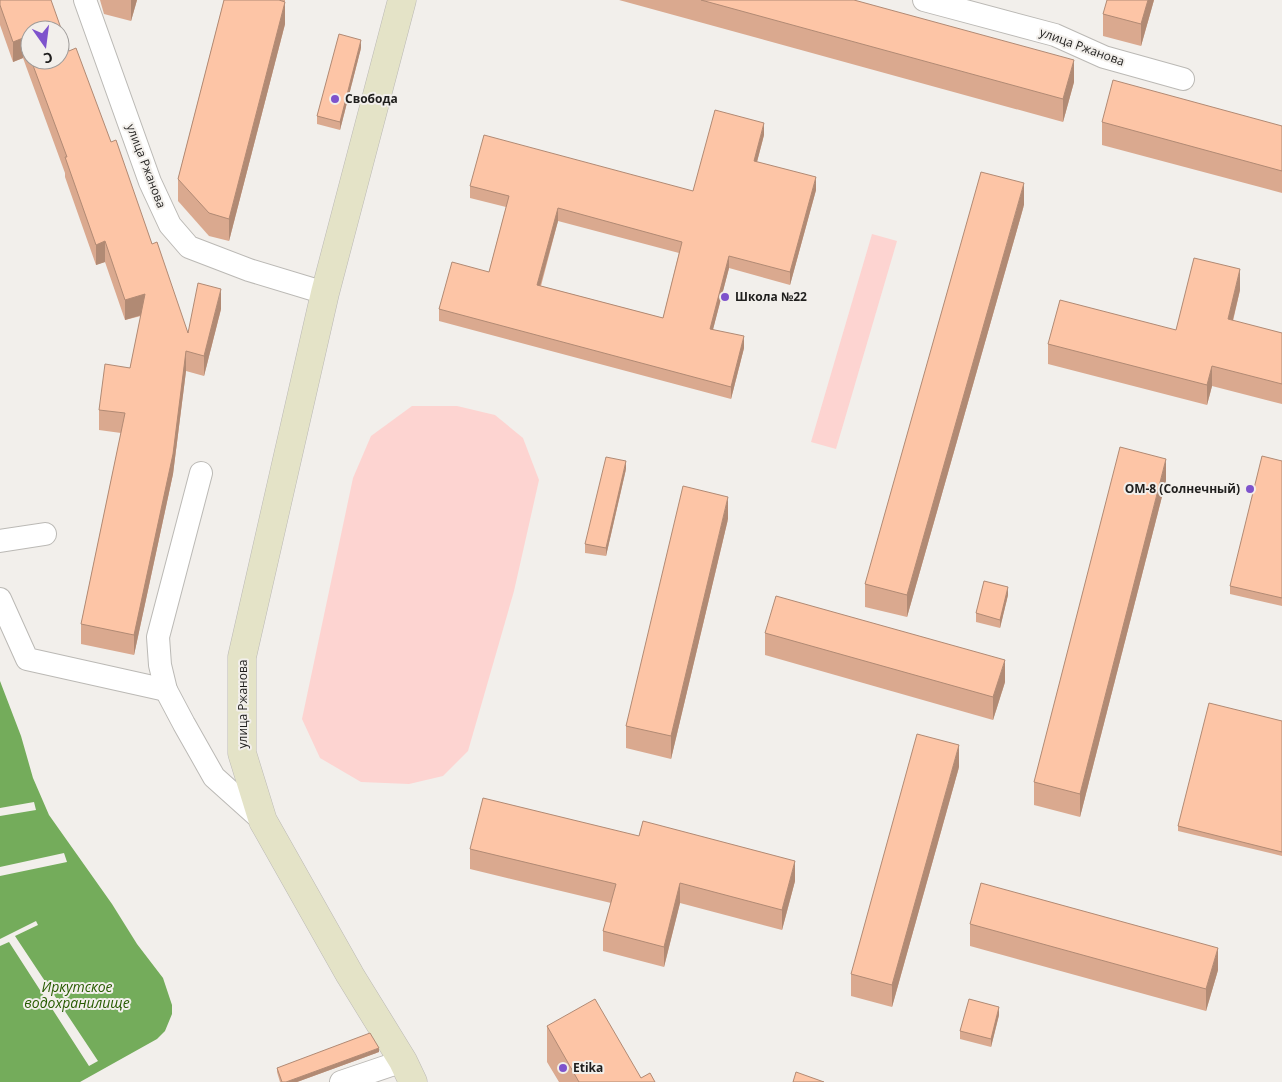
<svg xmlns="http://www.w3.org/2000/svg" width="1282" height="1082" font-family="'Open Sans',sans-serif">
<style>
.green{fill:#fdd4d1}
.water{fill:#74ac5b}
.pier{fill:#f2efeb}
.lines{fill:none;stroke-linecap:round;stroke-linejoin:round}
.street-casing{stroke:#bbb9b5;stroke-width:24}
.secondary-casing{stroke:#bbb9b5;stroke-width:29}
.street{stroke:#fff;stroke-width:22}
.secondary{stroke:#e4e3c7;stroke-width:28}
.wall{fill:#daa98f;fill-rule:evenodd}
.shaded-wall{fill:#b18a74}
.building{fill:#fdc5a6;stroke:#b18a74;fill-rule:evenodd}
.poi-dot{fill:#7e53cc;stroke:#f2efeb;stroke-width:2}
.labels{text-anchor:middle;stroke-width:4;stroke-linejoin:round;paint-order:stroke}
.street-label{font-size:12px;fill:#1f1e1d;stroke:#f2efeb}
.poi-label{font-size:12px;font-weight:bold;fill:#1f1e1d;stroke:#f2efeb;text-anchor:start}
.water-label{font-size:14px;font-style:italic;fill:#275b01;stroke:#f2efeb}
</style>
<rect width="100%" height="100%" fill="#f2efeb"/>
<g class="green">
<path d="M872,234L897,241L836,449L811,442Z"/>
<path d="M412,406H457L495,415L523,438L539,480L514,591L468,751L443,776L409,784L361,782L320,758L302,719L353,478L371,436Z"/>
</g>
<path class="water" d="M0,681L21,736L33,778L49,815L112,904L137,944L163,978L172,1005V1014L165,1031L157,1039L80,1082H0Z"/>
<g class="pier">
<path d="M34,802L36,810L0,816V808Z"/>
<path d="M64,853L67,862L0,876V867Z"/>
<path d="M36,921L38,925L15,936L98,1061L89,1066L9,942L0,946V939Z"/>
</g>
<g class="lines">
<g class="street-casing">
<g id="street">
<path d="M85,0L150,182L170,225L189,247L249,270L325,293"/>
<path d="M924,0L1055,35L1104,57L1183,79"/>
<path d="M201,473L158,637L160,665L166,690L184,724L214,777L263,821"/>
<path d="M0,541L45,534"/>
<path d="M0,599L27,659L166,690"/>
<path d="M341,1082L403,1061"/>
</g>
</g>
<g class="secondary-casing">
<path id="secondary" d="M402,0L325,293L242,657V753L263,821L350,975L403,1061L413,1082"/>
</g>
<use href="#street" class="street"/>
<use href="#secondary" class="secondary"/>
</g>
<g class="wall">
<path d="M0,0L69,51L111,142L188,333L221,309L204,376L186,371L173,474L134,655L81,644V624L121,433L99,430V410L130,368L141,316L125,320L105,262L96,265L65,177V173L23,58L13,62L0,25ZM30,30L60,60H30Z"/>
<path d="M100,0H137L131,21L104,14Z"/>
<path d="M224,0H285V24L229,241L209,236L178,201V179Z"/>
<path d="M619,0H854L1074,82L1063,122Z"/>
<path d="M1154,0L1141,46L1103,36V14Z"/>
<path d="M361,48L340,130L317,124V116Z"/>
<path d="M1102,122L1282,126V193L1102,145Z"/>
<path d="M764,135L757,162L816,190L790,285L729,268L713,329L744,348L731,399L439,321V309L489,272L506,207L470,198V186L693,191ZM558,221L679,253L663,318L541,286Z"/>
<path d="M1024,205L907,617L865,607V584Z"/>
<path d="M1240,290L1233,321L1282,333V404L1212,386L1207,405L1048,364V344L1176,330Z"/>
<path d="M1282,461V606L1230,594V586Z"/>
<path d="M626,469L606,556L585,553V544Z"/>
<path d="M1166,481L1080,817L1034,805V782Z"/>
<path d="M728,519L671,759L626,748V726Z"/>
<path d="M1008,595L1000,628L976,622V613Z"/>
<path d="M765,633L1005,682L993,720L765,655Z"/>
<path d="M1282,721V856L1178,831V826Z"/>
<path d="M959,767L892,1007L851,996V974Z"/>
<path d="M470,849L795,881L782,930L680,903L664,967L603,951V931L611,903L470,869Z"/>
<path d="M970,924L1218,970L1206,1011L970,946Z"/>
<path d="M999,1015L991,1047L960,1039V1031Z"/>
<path d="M547,1026L641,1078L655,1082H559L547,1062Z"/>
<path d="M379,1052L297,1082H280L277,1072V1068Z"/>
</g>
<g class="shaded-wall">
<path d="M131,0H137L131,21Z"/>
<path d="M1148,0H1154L1141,46V24Z"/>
<path d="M285,2V24L229,241V219Z"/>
<path d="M23,38V58L13,62V42Z"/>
<path d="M361,40V48L340,130V122Z"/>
<path d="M1074,60V82L1063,122V99Z"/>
<path d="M764,123V135L754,173V161Z"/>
<path d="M816,177V190L790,285V272Z"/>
<path d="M1024,183V205L907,617V595Z"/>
<path d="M558,208V221L537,297V285Z"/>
<path d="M105,241V262L96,265V245Z"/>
<path d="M729,256V268L710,341V329Z"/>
<path d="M1240,269V290L1228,340V319Z"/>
<path d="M221,289V309L204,376V356Z"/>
<path d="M145,294V314L125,320V300Z"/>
<path d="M744,336V348L731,399V387Z"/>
<path d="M186,351V371L173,474L134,655V635Z"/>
<path d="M1212,366V386L1207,405V385Z"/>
<path d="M1166,459V481L1080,817V794Z"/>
<path d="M626,461V469L606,556V548Z"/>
<path d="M728,497V519L671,759V736Z"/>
<path d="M1008,587V595L1000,628V620Z"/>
<path d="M1005,660V682L993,720V697Z"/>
<path d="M959,745V767L892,1007V985Z"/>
<path d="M795,861V881L782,930V910Z"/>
<path d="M680,883V903L664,967V947Z"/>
<path d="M1218,948V970L1206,1011V989Z"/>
<path d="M999,1007V1015L991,1047V1039Z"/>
<path d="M379,1048V1052L297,1082H286Z"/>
</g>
<g class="building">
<path d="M0,0H51L69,51L76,48L111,142L116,140L152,244L157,242L188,333L198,283L221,289L204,356L186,351L173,454L134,635L81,624L125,413L99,410L105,364L130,368L145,294L125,300L105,241L96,245L65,157H67L31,60H60V30H30V57L23,38L13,42L0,5Z"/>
<path d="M224,0H279L285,2L229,219L209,213L178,179Z"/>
<path d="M701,0H854L1074,60L1063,99Z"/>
<path d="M1107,0H1148L1141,24L1103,14Z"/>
<path d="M339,34L361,40L340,122L317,116Z"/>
<path d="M1113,80L1282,126V171L1102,122Z"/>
<path d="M715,110L764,123L754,161L816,177L790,272L729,256L710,329L744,336L731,387L439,309L452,262L489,272L509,196L470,186L484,135L693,191ZM558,208L682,242L663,318L537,285Z"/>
<path d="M981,172L1024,183L907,595L865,584Z"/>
<path d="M1194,258L1240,269L1228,319L1282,333V384L1212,366L1207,385L1048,344L1060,300L1176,330Z"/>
<path d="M1120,447L1166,459L1080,794L1034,782Z"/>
<path d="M1262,456L1282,461V598L1230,586Z"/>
<path d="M606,457L626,461L606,548L585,544Z"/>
<path d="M683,486L728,497L671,736L626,726Z"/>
<path d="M984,581L1008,587L1000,620L976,613Z"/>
<path d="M776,596L1005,660L993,697L765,633Z"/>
<path d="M1209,703L1282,721V852L1178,826Z"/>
<path d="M917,734L959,745L892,985L851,974Z"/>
<path d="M483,798L639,836L643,821L795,861L782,910L680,883L664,947L603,931L616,884L470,849Z"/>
<path d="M981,883L1218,948L1206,989L970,924Z"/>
<path d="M595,999L641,1078L650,1073L655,1082H579L547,1026Z"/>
<path d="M969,999L999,1007L991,1039L960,1031Z"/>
<path d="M370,1033L379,1048L286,1082H282L277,1068Z"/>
<path d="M796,1072L824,1082H793Z"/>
</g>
<g class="poi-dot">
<circle cx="335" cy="99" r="5"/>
<circle cx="725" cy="297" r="5"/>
<circle cx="1250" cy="489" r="5"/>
<circle cx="563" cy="1068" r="5"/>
</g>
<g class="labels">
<g class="street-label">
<text transform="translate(1082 47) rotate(20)" y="4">улица Ржанова</text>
<text transform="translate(146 166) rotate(69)" y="4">улица Ржанова</text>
<text transform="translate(243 704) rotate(-90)" y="4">улица Ржанова</text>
</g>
<g class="poi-label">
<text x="345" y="103">Свобода</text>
<text x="735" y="301">Школа №22</text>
<text x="1240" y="493" text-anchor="end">ОМ-8 (Солнечный)</text>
<text x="573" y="1072">Etika</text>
</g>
<g class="water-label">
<text x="77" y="992">Иркутское<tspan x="77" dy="16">водохранилище</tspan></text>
</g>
</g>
<g transform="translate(45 45) rotate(166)"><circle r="24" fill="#f2efeb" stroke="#9e9b99"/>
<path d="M0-4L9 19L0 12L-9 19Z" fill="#7e53cc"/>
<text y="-8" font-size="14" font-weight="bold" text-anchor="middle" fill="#1f1e1d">С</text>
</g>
</svg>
